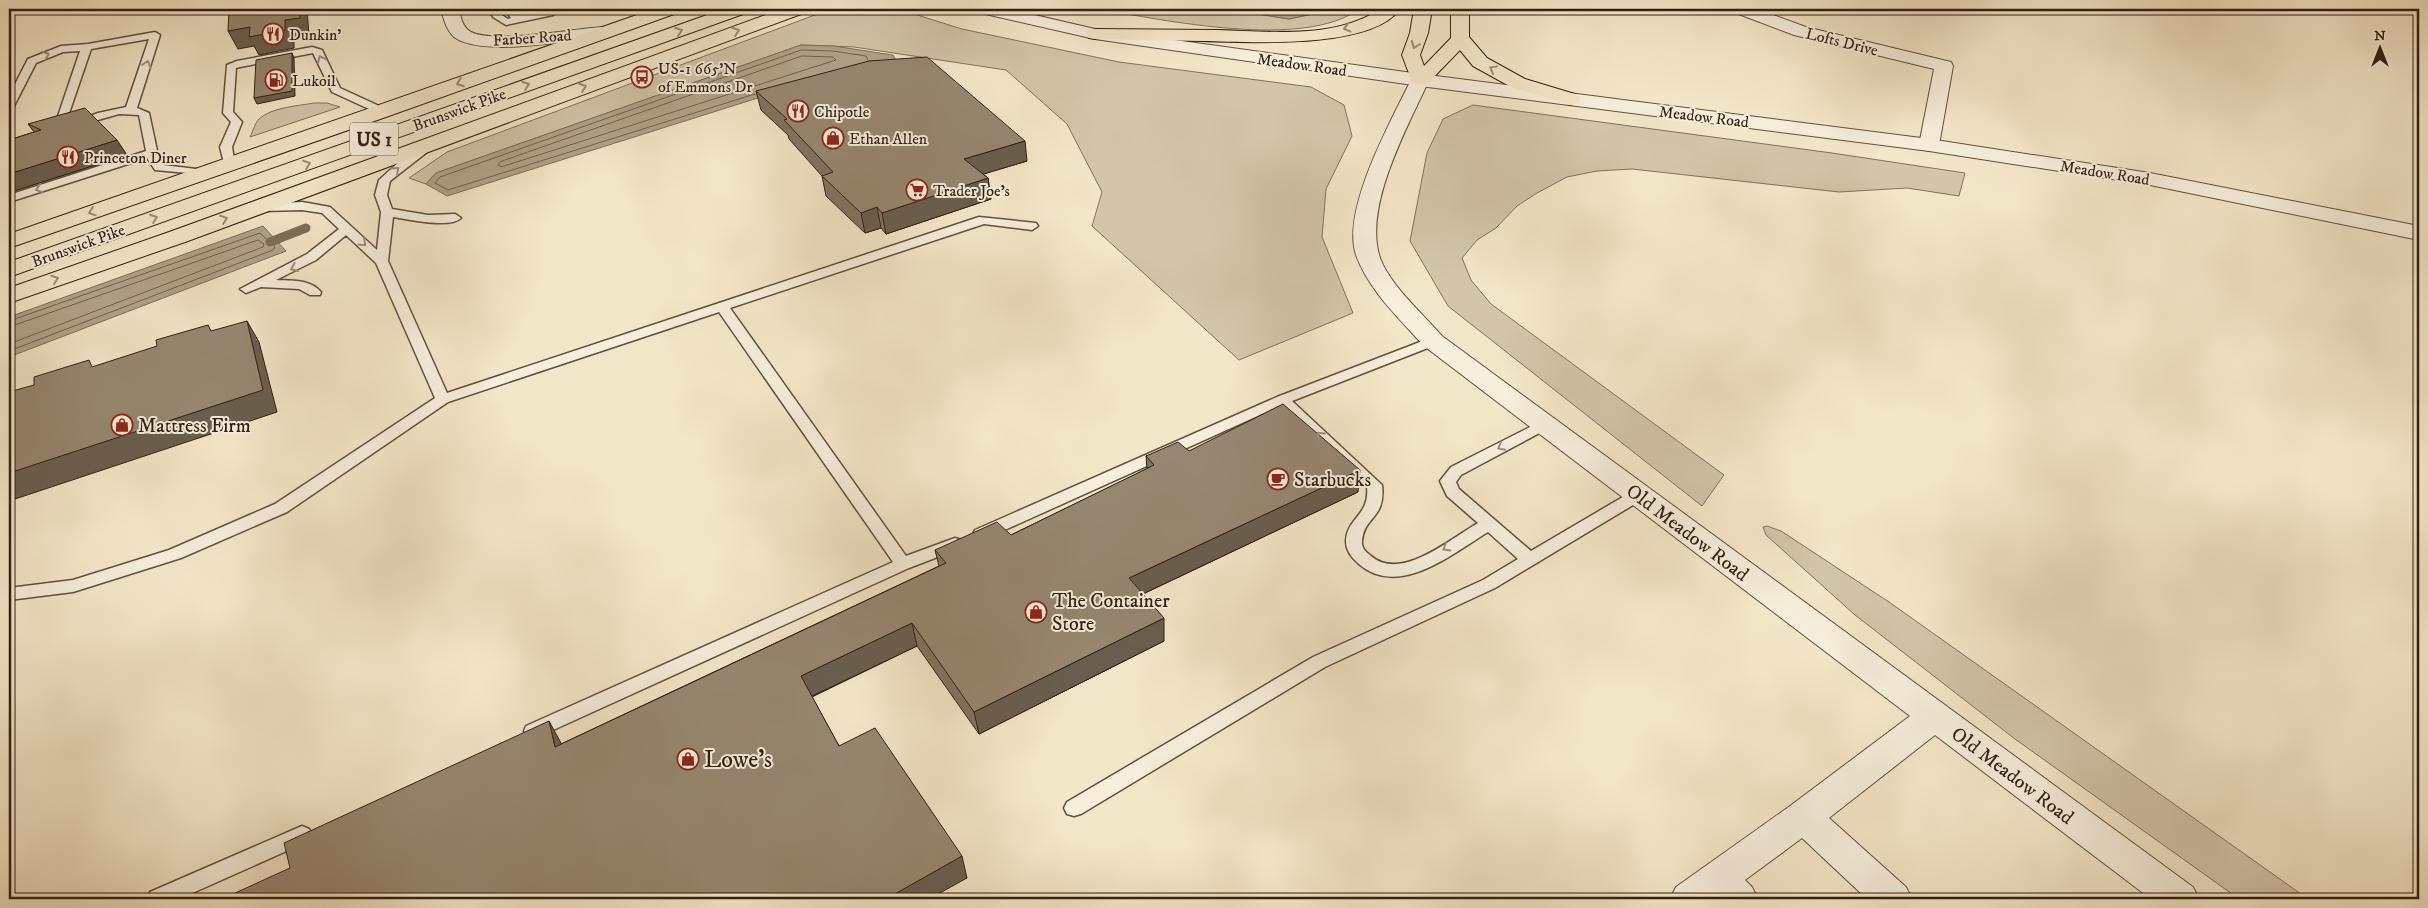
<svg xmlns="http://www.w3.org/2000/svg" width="2428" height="908" font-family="'IM FELL DW Pica',serif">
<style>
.green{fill:#d2c5aa;stroke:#82725e}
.water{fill:#b1a38a;stroke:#7e6e5a}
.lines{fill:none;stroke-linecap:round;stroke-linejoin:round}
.shore{stroke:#71604e;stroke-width:1}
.stream{stroke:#7e6e5a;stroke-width:9}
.service-casing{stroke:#62503f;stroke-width:3}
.minor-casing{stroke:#62503f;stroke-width:2}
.tertiary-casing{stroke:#62503f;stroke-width:2}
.trunk-casing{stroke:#311e11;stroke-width:2}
.service{fill:#f7efdc;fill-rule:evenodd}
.minor{fill:#f7efdc;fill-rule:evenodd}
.tertiary{fill:#f7efdc;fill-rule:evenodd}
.trunk{fill:#f3e7c9;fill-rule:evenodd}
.wall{fill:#817461;stroke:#311e11}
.shaded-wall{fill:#695e4f;stroke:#311e11}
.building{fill:#968771;stroke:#311e11}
.oneway{stroke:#9c8d76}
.oneway2{stroke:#9e9181}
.labels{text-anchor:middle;stroke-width:4;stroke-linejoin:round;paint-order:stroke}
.far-poi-label{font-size:16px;fill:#311e11;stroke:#f7efdc;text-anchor:start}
.far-street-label{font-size:16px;fill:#311e11;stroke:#f7efdc}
.shield{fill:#f7efdc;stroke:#6c5d4e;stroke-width:1}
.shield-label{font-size:19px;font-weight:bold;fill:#311e11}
.poi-label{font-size:20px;fill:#311e11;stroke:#f7efdc;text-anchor:start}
.street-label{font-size:20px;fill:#311e11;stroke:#f7efdc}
.near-poi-label{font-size:24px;fill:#311e11;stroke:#f7efdc;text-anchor:start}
</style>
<rect width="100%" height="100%" fill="#f3e7c9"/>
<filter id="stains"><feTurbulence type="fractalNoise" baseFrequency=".004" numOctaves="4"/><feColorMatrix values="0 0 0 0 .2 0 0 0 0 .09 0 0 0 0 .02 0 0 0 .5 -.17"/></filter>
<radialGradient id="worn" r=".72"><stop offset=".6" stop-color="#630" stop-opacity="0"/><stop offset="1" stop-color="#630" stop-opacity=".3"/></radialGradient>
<g class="green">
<path d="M831,9H898L962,29L1119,62L1311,87L1344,105L1352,136L1326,189L1322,237L1353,313L1239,360L1092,226L1102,192L1067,124L1006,70L854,47L801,45L436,173L426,184L409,178L447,152Z"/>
<path d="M1098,9H1227L1289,19L1336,9H1359C1304,50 1164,20 1098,9Z"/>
<path d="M314,103H327L340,107L250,137C253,131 255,123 259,119C272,107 298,106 314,103Z"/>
<path d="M1473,105L1832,153L1965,173L1959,196L1907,188L1839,192L1632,169L1597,171L1567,177L1537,193L1517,206L1496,228L1477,240L1462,258L1471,280L1491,304L1724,475L1702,506L1448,306L1410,241L1427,153L1443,119Z"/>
<path d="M1767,526L1781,531L1889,602L2308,899H2239L2015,739L1855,615L1766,535L1763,527Z"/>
</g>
<g class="water">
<path d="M1227,9H1336L1289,19Z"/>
<path d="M801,45L834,46L893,55L896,60L853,68L447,196L426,184L436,173Z"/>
<path d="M263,226L286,251L9,357V317Z"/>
</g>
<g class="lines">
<g class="shore">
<path d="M1258,9L1289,14L1312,9"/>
<path d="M802,56L833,57L836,60L501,167L498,165L500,162Z"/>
<path d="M755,94L448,190L435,183L440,177L801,50L833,51L866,56L868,60"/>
<path d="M9,321L260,233L275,247L273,250L9,351"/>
<path d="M9,327L258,240L264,244L263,247L9,344"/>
</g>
<path class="stream" d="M270,242L306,228"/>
<g class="service-casing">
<g id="service">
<path d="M9,9H16L9,15Z"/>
<path d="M169,9H197C191,14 175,14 169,9Z"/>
<path d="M489,9H499L500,14L508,19L511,18L504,9H514L516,13C531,14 544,8 558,9L553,15L506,25L493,17Z"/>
<path d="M155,32L160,35L137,108L149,113L159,160L163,165L205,170L209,171V175L155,170L147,158L9,202V195L146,151L139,115L119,114L77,126L72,123L98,113L126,107L149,39L91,49L64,128L59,131L54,128L80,51L63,52L36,63L14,106L9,109V96L28,59L61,46L88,44Z"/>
<path d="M312,47L322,50L340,88L377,105L384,113L383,115H375L369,109L332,92L313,53L240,67L236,68L233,112L242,122L232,147L235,165L233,167H225L220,147L231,122L223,113L227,65L237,61Z"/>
<path d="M427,144L431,145V149L390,181L387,195L392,209L428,215L455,214L461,218C450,229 407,219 393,217L388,261L447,393L979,217L1036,223L1038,226L1032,230L984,224L730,308L906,556L955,538L961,540L963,544L961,548L909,568L540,736L533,739L526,736L524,731L526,726L893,562L719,312L448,402L287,512L181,558L73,592L9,600V588L73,580L169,550L275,504L435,398L376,263L346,235L316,260L276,280C292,281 310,279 321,292L320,295H310L299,289L261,287L246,293L240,289L307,254L339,229L322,213L302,210L262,211L258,210L256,207L258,204L302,202L330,207L377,250L381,212L375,195L379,180L400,161Z"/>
<path d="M1433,337L1438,338L1440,341L1438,344L1292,401L1382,485C1386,519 1364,516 1362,541C1361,548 1366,552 1371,556C1401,582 1450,539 1478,523L1447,496L1440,481L1451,467L1544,420L1549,422L1551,425L1549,428L1461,475L1456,482L1459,489L1531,551L1633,491H1643L1646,495L1643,499L1495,588L1325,667L1081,814L1074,816L1067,814L1064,808L1067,802L1313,657L1483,580L1518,559L1488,532C1453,553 1399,599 1359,564C1353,559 1346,551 1346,542C1346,518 1370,516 1367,487L1280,406L987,538H975L973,534L975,530L1277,397Z"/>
<path d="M302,826L309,829L312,835L309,841L179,899H147L150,892Z"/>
</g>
</g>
<g class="minor-casing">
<g id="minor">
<path d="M441,9H459C461,17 462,27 471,32C495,44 573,29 602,27L608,28L611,32L608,36L602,37C567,41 487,56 457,39C447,33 444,20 441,9Z"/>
<path d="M1733,9H1757L1806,27L1951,62L1953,66L1939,145L1936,149L1929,151L1922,149L1919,145L1934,69L1794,35L1736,13Z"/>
<path d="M1420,74L1427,76L1429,80C1408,127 1358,214 1383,265C1397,292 1422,313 1442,336L2193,887L2199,899H2151L1935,735L1829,818L1906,887L1912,899H1867L1802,838L1745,880L1752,887L1758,899H1670L1676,887L1790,806L1910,716L1424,346C1400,319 1369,291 1356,255C1341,210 1391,121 1411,80L1413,76Z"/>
</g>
</g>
<g class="tertiary-casing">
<path id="tertiary" d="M978,9H1009L1095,29L1420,74L1929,139L2150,173L2419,226V240L2150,185L1929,151L1420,86L1095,39L981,13Z"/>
</g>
<g class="trunk-casing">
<g id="trunk">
<path d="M654,9H680L677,13L386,117L9,248V234Z"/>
<path d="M724,9H749L746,13L9,277V262Z"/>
<path d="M782,9H807L804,13L188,241L9,303V288L172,231Z"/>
<path d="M1380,9H1400C1371,50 1247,42 1202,41C1166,40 1131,40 1095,39L1089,38L1086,34L1089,30L1095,29C1136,29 1176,30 1217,30C1269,31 1334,40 1380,9Z"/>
<path d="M1414,9H1432L1428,33L1420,55L1424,66L1451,38V9H1469V37L1487,58L1525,79L1578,95L1581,99L1578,103L1571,105L1511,87L1473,66L1460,50L1427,84H1413L1402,55L1410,33Z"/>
</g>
</g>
<use href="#service" class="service"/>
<use href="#minor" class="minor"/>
<use href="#tertiary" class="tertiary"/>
<use href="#trunk" class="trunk"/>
</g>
<g class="wall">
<path d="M756,91L1027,161L983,174L988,178L991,199L886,234L881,228L865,233L826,196L822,176L789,139L788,135L761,110Z"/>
<path d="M28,124L127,155L14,191L9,185V140L34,132Z"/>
<path d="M1189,451L1358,492L1143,594L1164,641L979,734L917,646L812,697L839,746L967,878L561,744L939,566L935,550L1011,535L1147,469L1146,456Z"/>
</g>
<g class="shaded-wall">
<path d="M300,9H307L309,36L294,39V48L259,55L254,46L238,49L228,31L285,20Z"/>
<path d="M292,53L294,58L295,96L257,104L254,98Z"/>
<path d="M117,140L127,155L14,191L9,183V174Z"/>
<path d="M1025,141L1027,161L967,179L964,159Z"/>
<path d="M988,178L991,199L886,234L882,213Z"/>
<path d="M877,207L881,228L865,233L861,213Z"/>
<path d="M247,321L259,342L277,412L9,501V473Z"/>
<path d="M1360,470L1358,492L1130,600L1129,578Z"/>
<path d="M1164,618V641L979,734L974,712Z"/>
<path d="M912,623L917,646L808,698L801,676Z"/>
<path d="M549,721L561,743L567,769L555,747Z"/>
<path d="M962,856L967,878L929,899H886Z"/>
</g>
<g class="building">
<path d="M229,9H300V18L285,20V30L249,37L250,27L228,31Z"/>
<path d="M292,53V91L254,98L256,60Z"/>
<path d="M927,57L1025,141L964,159L988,178L882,213L877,207L861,213L822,176L833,172L784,120L787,119L756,91L869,61Z"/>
<path d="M85,108L117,140L9,174V140L41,130L28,124Z"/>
<path d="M247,321L263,390L9,473V392L34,385V377L89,360L92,367L157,346L156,340L208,325L211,331Z"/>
<path d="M1283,404L1360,470L1129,578L1164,618L974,712L912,623L801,676L839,746L875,728L962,856L886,899H222L290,868L284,843L549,721L555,747L946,563L935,550L997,522L1011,535L1154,465L1146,456L1178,442L1189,451Z"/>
</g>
<defs><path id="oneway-chevron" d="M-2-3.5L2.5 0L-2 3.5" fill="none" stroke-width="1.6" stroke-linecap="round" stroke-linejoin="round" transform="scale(1.25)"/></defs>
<g class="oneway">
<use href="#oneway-chevron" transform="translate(1347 28) rotate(165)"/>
<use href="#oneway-chevron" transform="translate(679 31) rotate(-20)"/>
<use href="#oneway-chevron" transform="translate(736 31) rotate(-20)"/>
<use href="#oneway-chevron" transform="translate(1415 45) rotate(111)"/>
<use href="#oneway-chevron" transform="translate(1493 69) rotate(-151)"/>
<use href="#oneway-chevron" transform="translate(460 83) rotate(160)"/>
<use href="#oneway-chevron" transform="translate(526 85) rotate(-20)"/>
<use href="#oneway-chevron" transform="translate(583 87) rotate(-20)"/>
<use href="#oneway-chevron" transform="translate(307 164) rotate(-20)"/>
<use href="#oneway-chevron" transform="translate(92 212) rotate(161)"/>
<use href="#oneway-chevron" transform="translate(154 218) rotate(-20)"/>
<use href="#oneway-chevron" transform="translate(224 219) rotate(-20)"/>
<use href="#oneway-chevron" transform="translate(55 279) rotate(-19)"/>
</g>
<g class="oneway2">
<use href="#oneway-chevron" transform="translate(46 55) rotate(-20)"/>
<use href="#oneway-chevron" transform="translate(321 59) rotate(-115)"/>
<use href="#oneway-chevron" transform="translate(147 64) rotate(-72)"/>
<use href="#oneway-chevron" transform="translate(396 170) rotate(-42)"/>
<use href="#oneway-chevron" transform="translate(39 189) rotate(162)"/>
<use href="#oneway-chevron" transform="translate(363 243) rotate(43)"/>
<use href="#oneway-chevron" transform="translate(294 268) rotate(157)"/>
<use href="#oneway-chevron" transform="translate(1320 435) rotate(-137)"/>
<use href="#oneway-chevron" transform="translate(1501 447) rotate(152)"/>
<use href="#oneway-chevron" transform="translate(1446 548) rotate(150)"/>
</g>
<defs>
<g id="restaurant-ring" transform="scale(1.125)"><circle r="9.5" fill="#f7efdc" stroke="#8f2418" stroke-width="1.5"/><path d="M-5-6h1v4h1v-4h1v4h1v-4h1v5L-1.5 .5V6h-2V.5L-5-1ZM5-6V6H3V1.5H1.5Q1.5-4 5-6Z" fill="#8f2418"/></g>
<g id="bus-ring" transform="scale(1.125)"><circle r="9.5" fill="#f7efdc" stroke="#8f2418" stroke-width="1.5"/><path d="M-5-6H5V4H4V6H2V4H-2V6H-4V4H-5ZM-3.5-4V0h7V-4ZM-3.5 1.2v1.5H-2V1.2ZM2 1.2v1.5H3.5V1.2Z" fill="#8f2418"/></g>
<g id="fuel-ring" transform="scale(1.125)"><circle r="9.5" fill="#f7efdc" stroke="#8f2418" stroke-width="1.5"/><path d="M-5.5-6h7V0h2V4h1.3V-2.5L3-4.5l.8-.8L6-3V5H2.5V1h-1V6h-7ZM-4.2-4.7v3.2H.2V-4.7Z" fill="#8f2418"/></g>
<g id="shop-ring" transform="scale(1.125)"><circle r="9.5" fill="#f7efdc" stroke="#8f2418" stroke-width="1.5"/><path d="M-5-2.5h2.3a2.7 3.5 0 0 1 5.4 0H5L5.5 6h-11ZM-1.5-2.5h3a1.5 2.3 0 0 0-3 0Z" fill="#8f2418"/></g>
<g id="supermarket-ring" transform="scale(1.125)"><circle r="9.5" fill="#f7efdc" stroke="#8f2418" stroke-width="1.5"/><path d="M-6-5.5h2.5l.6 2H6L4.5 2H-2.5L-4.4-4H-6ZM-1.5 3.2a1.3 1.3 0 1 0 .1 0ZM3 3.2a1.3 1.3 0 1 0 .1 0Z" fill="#8f2418"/></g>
<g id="cafe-ring" transform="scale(1.125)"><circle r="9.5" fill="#f7efdc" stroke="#8f2418" stroke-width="1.5"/><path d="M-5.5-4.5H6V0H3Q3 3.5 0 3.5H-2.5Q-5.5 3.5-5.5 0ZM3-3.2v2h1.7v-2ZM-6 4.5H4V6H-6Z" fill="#8f2418"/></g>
</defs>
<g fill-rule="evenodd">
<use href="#restaurant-ring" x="273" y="34"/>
<use href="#bus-ring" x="642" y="77"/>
<use href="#fuel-ring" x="276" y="80"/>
<use href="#restaurant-ring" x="798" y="111"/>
<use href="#shop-ring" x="833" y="138"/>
<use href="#restaurant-ring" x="68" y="157"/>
<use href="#supermarket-ring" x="917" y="190"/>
<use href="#shop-ring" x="122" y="425"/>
<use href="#cafe-ring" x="1278" y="479"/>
<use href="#shop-ring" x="1036" y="612"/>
<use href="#shop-ring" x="688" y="759"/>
</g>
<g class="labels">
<g class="far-poi-label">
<text x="289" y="40">Dunkin'</text>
<text x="658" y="74">US-1 665'N<tspan x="658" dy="18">of Emmons Dr</tspan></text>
<text x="292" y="86">Lukoil</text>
<text x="814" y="117">Chipotle</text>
<text x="849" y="144">Ethan Allen</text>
<text x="84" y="163">Princeton Diner</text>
<text x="933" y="196">Trader Joe's</text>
</g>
<g class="far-street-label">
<text transform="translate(532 37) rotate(-4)" y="6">Farber Road</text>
<text transform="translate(1842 41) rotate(14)" y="6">Lofts Drive</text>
<text transform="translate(1302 64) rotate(8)" y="6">Meadow Road</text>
<text transform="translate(459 109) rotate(-20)" y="6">Brunswick Pike</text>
<text transform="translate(1704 116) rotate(7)" y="6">Meadow Road</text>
<text transform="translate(2105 172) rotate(9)" y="6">Meadow Road</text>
<text transform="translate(78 245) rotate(-20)" y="6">Brunswick Pike</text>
</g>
<rect class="shield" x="350" y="122.5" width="48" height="33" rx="4"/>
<g class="shield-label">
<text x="374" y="146">US 1</text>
</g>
<g class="poi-label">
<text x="138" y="432">Mattress Firm</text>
<text x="1294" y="486">Starbucks</text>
<text x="1052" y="607">The Container<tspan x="1052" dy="23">Store</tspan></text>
</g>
<g class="street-label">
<text transform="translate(1688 532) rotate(37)" y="7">Old Meadow Road</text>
<text transform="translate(2013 775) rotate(37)" y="7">Old Meadow Road</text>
</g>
<g class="near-poi-label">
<text x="704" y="767">Lowe's</text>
</g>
</g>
<rect width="2428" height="908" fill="none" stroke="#f3e7c9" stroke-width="30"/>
<rect x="10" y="10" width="2408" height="888" fill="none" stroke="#311e11" stroke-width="2.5"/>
<rect x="15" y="15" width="2398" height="878" fill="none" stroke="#311e11"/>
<g transform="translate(2380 48)" stroke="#f7efdc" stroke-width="4" paint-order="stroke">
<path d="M0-4L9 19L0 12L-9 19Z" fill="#311e11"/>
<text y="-8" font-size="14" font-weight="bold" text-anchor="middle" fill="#311e11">N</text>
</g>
<rect width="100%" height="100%" filter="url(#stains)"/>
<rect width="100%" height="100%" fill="url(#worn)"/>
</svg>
